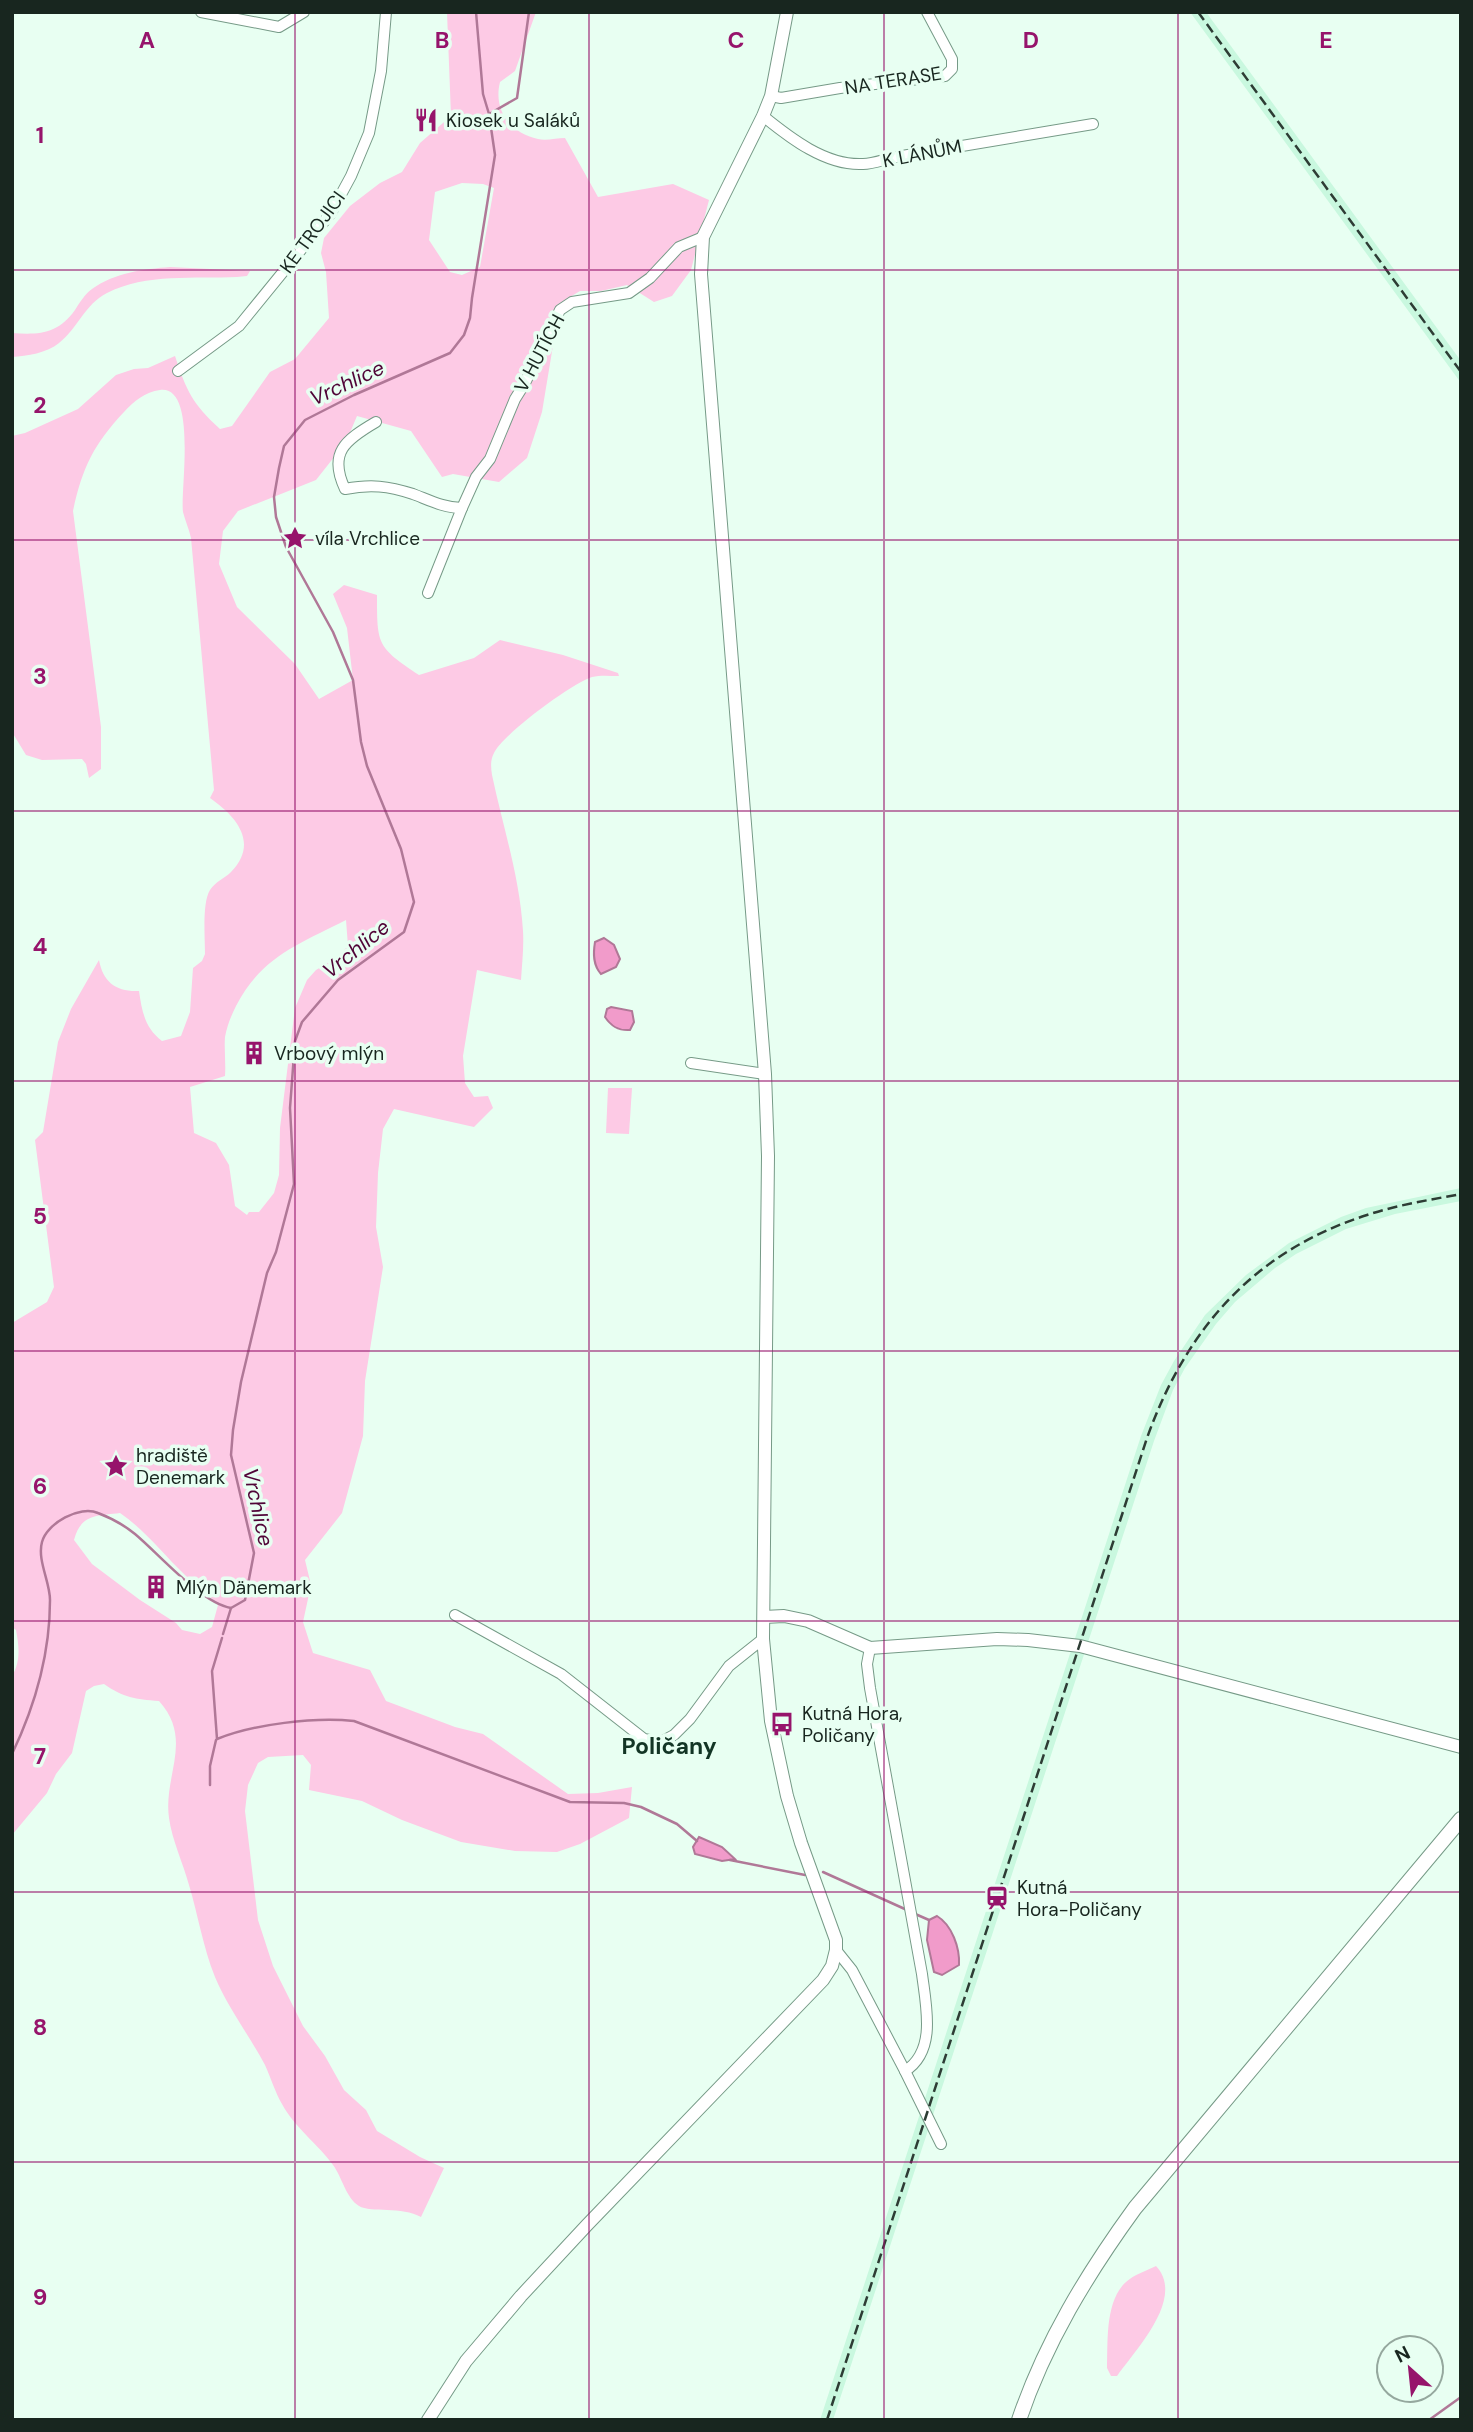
<svg xmlns="http://www.w3.org/2000/svg" width="1473" height="2432" font-family="'DM Sans',sans-serif">
<style>
.built{fill:#c9f8df}
.green{fill:#fdcae5;fill-rule:evenodd}
.water{fill:#f19bca;stroke:#b07897;stroke-width:2}
.lines{fill:none;stroke-linecap:round;stroke-linejoin:round}
.stream{stroke:#b07897;stroke-width:2.5}
.minor-casing{stroke:#769a87;stroke-width:12}
.tertiary-casing{stroke:#769a87;stroke-width:14}
.secondary-casing{stroke:#769a87;stroke-width:16}
.minor{stroke:#fff;stroke-width:10}
.tertiary{stroke:#fff;stroke-width:12}
.secondary{stroke:#fff;stroke-width:14}
.rail{stroke:#2d3c34;stroke-width:2.5;stroke-dasharray:10 5;stroke-linecap:butt}
.grid{fill:none;stroke:#96146b;stroke-width:2;stroke-opacity:0.55}
.labels{text-anchor:middle;stroke-width:7;stroke-linejoin:round;paint-order:stroke}
.street-label{font-size:19px;fill:#18261f;stroke:#e8fff2}
.poi-label{font-size:19px;fill:#18261f;stroke:#e8fff2;text-anchor:start}
.water-label{font-size:21px;font-style:italic;fill:#500437;stroke:#e8fff2}
.quarter-label{font-size:23px;font-weight:bold;fill:#133525;stroke:#e8fff2}
.grid-label{font-size:23px;text-anchor:middle;font-weight:bold;fill:#96146b;stroke:#e8fff2;stroke-width:7;stroke-linejoin:round;paint-order:stroke}
</style>
<rect width="100%" height="100%" fill="#e8fff2"/>
<g class="built">
<path d="M1190,12H1206L1461,361V383Z"/>
<path d="M1461,1188V1201L1395,1214L1346,1229L1296,1254L1275,1268L1235,1302L1216,1324L1185,1368L1173,1390L1154,1441L833,2420H820L1141,1436L1161,1385L1174,1361L1205,1315L1246,1275L1289,1243L1341,1217L1366,1208Z"/>
</g>
<g class="green">
<path d="M447,12H536L515,71L500,82C493,110 510,133 538,139C546,141 557,138 565,138L598,197L673,184L709,200L691,270L672,296L654,302L627,285L601,291H580L560,303L542,412L527,458L499,482L453,474L442,477L411,431L357,416L346,442L316,480L238,511L223,531L219,564L237,607L295,664L319,699L353,680L347,628L333,594L344,585L377,595C377,645 377,647 419,675L474,658L500,640L563,655L618,673L619,676C610,676 600,675 592,677C572,683 502,735 494,753C490,760 491,768 492,775C503,827 520,878 523,931C524,947 522,964 521,980L477,970L463,1056L465,1083L474,1097L488,1096L493,1108L474,1127L394,1109L383,1129L378,1173L376,1227L383,1267L365,1381L363,1436L342,1513L305,1560L311,1585L303,1622L313,1653L370,1670L386,1701L455,1727L483,1734L568,1794L598,1793L632,1787L629,1818L580,1844L557,1852L515,1851L461,1842L402,1820L362,1801L309,1790L311,1765L303,1755L268,1757L258,1763L248,1785L245,1811L258,1920L273,1966L303,2026L325,2056L344,2090L366,2110L377,2131L420,2157L444,2168L421,2217C402,2206 371,2213 359,2206C346,2198 342,2177 333,2165C318,2144 294,2127 282,2104C275,2092 271,2078 265,2065C249,2035 228,2008 215,1977C203,1947 198,1915 189,1885C183,1863 172,1840 169,1818C163,1775 194,1740 159,1701C135,1699 124,1698 104,1684L94,1686L86,1691L72,1753L56,1774L47,1793L12,1835V1676C21,1661 19,1646 16,1630L12,1627V1323L47,1302L54,1287L35,1140L43,1132L58,1042L71,1009L99,960C103,982 116,992 139,991C142,1012 145,1028 162,1041L181,1036L190,1012L193,968L202,961L205,954C205,937 202,903 210,890C215,882 225,878 231,872C259,843 237,817 210,798L214,790L191,538C189,529 185,520 183,512C180,491 198,385 160,390C145,392 134,401 124,412C94,444 82,468 73,511L101,727V769L89,778L86,764L82,759L42,760L26,755L12,732V436L25,433L78,409L116,375L134,369L148,368L175,356C187,392 192,403 220,429L232,426L270,372L295,359L329,318L326,272L321,253L324,238L350,206L380,183L402,172L420,143L451,116ZM462,183L483,184L494,188L480,267L462,275L450,272L429,240L435,192ZM346,920L348,946L336,958L316,970L307,980L295,1008L280,1128L279,1175L274,1193L259,1212H249L247,1215L235,1206L229,1165L216,1143L194,1133L190,1087L225,1076C226,1063 224,1050 225,1037C227,1026 231,1016 236,1006C261,957 299,944 346,920ZM120,1513C145,1530 163,1554 185,1575C196,1586 208,1593 218,1605L212,1627L200,1634L182,1630L176,1623L140,1600L92,1564L74,1540C81,1514 96,1516 120,1513Z"/>
<path d="M170,267L250,271L247,276L237,277C195,279 146,273 107,293C85,304 78,328 59,343C47,353 27,356 12,357V333C39,335 58,334 75,310C80,302 85,294 92,289C114,273 144,269 170,267Z"/>
<path d="M608,1088H632L629,1134L606,1133Z"/>
<path d="M1156,2266C1186,2298 1135,2350 1117,2376H1111L1107,2368C1108,2341 1105,2301 1126,2282C1135,2274 1146,2271 1156,2266Z"/>
</g>
<g class="water">
<path d="M604,938L614,945L620,959L616,967L601,974C593,965 593,954 595,942Z"/>
<path d="M611,1007L632,1011L634,1022L630,1030C618,1031 611,1026 605,1017L607,1009Z"/>
<path d="M699,1837L722,1847L735,1859L722,1861L695,1854L693,1847Z"/>
<path d="M937,1916C952,1925 960,1948 959,1965L942,1975L934,1972L927,1940L929,1920Z"/>
</g>
<g class="lines">
<g class="stream">
<path d="M489,114L517,98L529,12"/>
<path d="M223,1634L231,1608"/>
<path d="M222,1638L212,1671L217,1739C254,1724 314,1717 354,1721L570,1802L624,1803L641,1807L677,1824L697,1841"/>
<path d="M12,1754C35,1706 50,1654 50,1600C50,1582 37,1560 42,1542C47,1523 80,1505 98,1513C111,1518 124,1525 135,1534C159,1554 201,1603 231,1608L245,1600L254,1553L231,1455L233,1430L241,1382L267,1273L276,1252L294,1184L290,1108L295,1041L302,1022L338,980L404,932L414,902L401,849L367,766L361,742L353,680L333,632L286,547L276,517L274,497L279,468L284,446L305,420L354,395L450,353L464,335L470,318L472,298L495,155L489,114L483,94L476,12"/>
<path d="M210,1785V1766L216,1740"/>
<path d="M730,1860L805,1875"/>
<path d="M823,1872L907,1910"/>
<path d="M913,1913L929,1920"/>
<path d="M1429,2420L1461,2397"/>
</g>
<g class="minor-casing">
<g id="minor">
<path d="M201,12L279,27L304,12"/>
<path d="M771,96L781,98L840,88L945,76L952,69V59L927,12"/>
<path d="M763,116C790,138 826,166 863,164C874,164 885,159 896,157L1093,124"/>
<path d="M178,371L239,326L331,213L351,176L369,133L381,71L386,12"/>
<path d="M376,422C345,440 328,453 345,489C371,484 388,486 413,494C429,500 444,508 462,508L476,477L490,459L515,399L525,383L560,310L572,302L629,293L650,278L679,247L703,237"/>
<path d="M428,593L462,508"/>
<path d="M691,1063L765,1074"/>
<path d="M455,1615L561,1674L644,1739L661,1742L674,1735L690,1719L729,1666L763,1639"/>
<path d="M836,1950L852,1970L905,2071C937,2051 926,2006 922,1974L870,1688L867,1664L870,1648"/>
<path d="M905,2071L941,2144"/>
</g>
</g>
<g class="tertiary-casing">
<g id="tertiary">
<path d="M764,1617L784,1616L808,1621L870,1648L997,1639L1028,1640L1080,1646L1461,1747"/>
<path d="M428,2420L466,2361L521,2296L587,2225L823,1980L832,1966L836,1950V1940L801,1843L787,1796L771,1721L763,1639L768,1156L765,1074L701,274L703,237L763,116L771,96L787,12"/>
</g>
</g>
<g class="secondary-casing">
<path id="secondary" d="M1019,2420C1045,2343 1087,2274 1135,2208L1461,1819"/>
</g>
<use href="#minor" class="minor"/>
<use href="#tertiary" class="tertiary"/>
<use href="#secondary" class="secondary"/>
<g class="rail">
<path d="M1198,12L1461,372"/>
<path d="M827,2420L1147,1438C1186,1329 1254,1251 1367,1215C1397,1205 1429,1200 1461,1194"/>
</g>
</g>
<path class="grid" d="M295,12V2420M589,12V2420M884,12V2420M1178,12V2420M12,270H1461M12,540H1461M12,811H1461M12,1081H1461M12,1351H1461M12,1621H1461M12,1892H1461M12,2162H1461"/>
<defs>
<g id="restaurant-bare" transform="scale(1.89)"><path d="M-5-6h1v4h1v-4h1v4h1v-4h1v5L-1.5 .5V6h-2V.5L-5-1ZM5-6V6H3V1.5H1.5Q1.5-4 5-6Z" fill="#96146b" stroke="#e8fff2" stroke-width="2.5" paint-order="stroke"/></g>
<g id="sight-bare" transform="scale(1.89)"><path d="M0-6L1.8-2.2L6-1.7L2.9 1.2L3.7 5.4L0 3.3L-3.7 5.4L-2.9 1.2L-6-1.7L-1.8-2.2Z" fill="#96146b" stroke="#e8fff2" stroke-width="2.5" paint-order="stroke"/></g>
<g id="building-bare" transform="scale(1.89)"><path d="M-4-6H4V6H1V3H-1V6H-4ZM-2.5-4.3h1.7v1.8h-1.7ZM.8-4.3h1.7v1.8H.8ZM-2.5-1h1.7V.8h-1.7ZM.8-1h1.7V.8H.8Z" fill="#96146b" stroke="#e8fff2" stroke-width="2.5" paint-order="stroke"/></g>
<g id="bus-bare" transform="scale(1.89)"><path d="M-5-6H5V4H4V6H2V4H-2V6H-4V4H-5ZM-3.5-4V0h7V-4ZM-3.5 1.2v1.5H-2V1.2ZM2 1.2v1.5H3.5V1.2Z" fill="#96146b" stroke="#e8fff2" stroke-width="2.5" paint-order="stroke"/></g>
<g id="station-bare" transform="scale(1.89)"><path d="M-3-6H3Q5-6 5-4V2Q5 4 3 4L4.5 6H3L1.5 4h-3L-3 6H-4.5L-3 4Q-5 4-5 2V-4Q-5-6-3-6ZM-3.5-4v3h7v-3ZM-3.5 1v1.5H-2V1ZM2 1v1.5H3.5V1Z" fill="#96146b" stroke="#e8fff2" stroke-width="2.5" paint-order="stroke"/></g>
</defs>
<g fill-rule="evenodd">
<use href="#restaurant-bare" x="426" y="120"/>
<use href="#sight-bare" x="295" y="538"/>
<use href="#building-bare" x="254" y="1053"/>
<use href="#sight-bare" x="116" y="1466"/>
<use href="#building-bare" x="156" y="1587"/>
<use href="#bus-bare" x="782" y="1724"/>
<use href="#station-bare" x="997" y="1898"/>
</g>
<g class="labels">
<g class="street-label">
<text transform="translate(893 80) rotate(-9)" y="7">NA TERASE</text>
<text transform="translate(922 153) rotate(-11)" y="7">K LÁNŮM</text>
<text transform="translate(312 232) rotate(-54)" y="7">KE TROJICI</text>
<text transform="translate(539 353) rotate(-62)" y="7">V HUTÍCH</text>
</g>
<g class="poi-label">
<text x="446" y="127">Kiosek u Saláků</text>
<text x="315" y="545">víla Vrchlice</text>
<text x="274" y="1060">Vrbový mlýn</text>
<text x="136" y="1462">hradiště<tspan x="136" dy="22">Denemark</tspan></text>
<text x="176" y="1594">Mlýn Dänemark</text>
<text x="802" y="1720">Kutná Hora,<tspan x="802" dy="22">Poličany</tspan></text>
<text x="1017" y="1894">Kutná<tspan x="1017" dy="22">Hora-Poličany</tspan></text>
</g>
<g class="water-label">
<text transform="translate(347 383) rotate(-25)" y="7">Vrchlice</text>
<text transform="translate(356 949) rotate(-39)" y="7">Vrchlice</text>
<text transform="translate(258 1507) rotate(78)" y="7">Vrchlice</text>
</g>
<g class="quarter-label">
<text x="669" y="1754">Poličany</text>
</g>
</g>
<g class="grid-label">
<text x="147" y="48">A</text>
<text x="442" y="48">B</text>
<text x="736" y="48">C</text>
<text x="1031" y="48">D</text>
<text x="1326" y="48">E</text>
<text x="40" y="143">1</text>
<text x="40" y="413">2</text>
<text x="40" y="684">3</text>
<text x="40" y="954">4</text>
<text x="40" y="1224">5</text>
<text x="40" y="1494">6</text>
<text x="40" y="1764">7</text>
<text x="40" y="2035">8</text>
<text x="40" y="2305">9</text>
</g>
<rect width="1473" height="2432" fill="none" stroke="#18261f" stroke-width="28"/>
<g transform="translate(1410 2369) rotate(333)"><circle r="33" fill="#e8fff2" stroke="#95a89e" stroke-width="2"/>
<path d="M0-5L12 26L0 18L-12 26Z" fill="#96146b"/>
<text y="-10" font-size="19" font-weight="bold" text-anchor="middle" fill="#18261f">N</text>
</g>
</svg>
